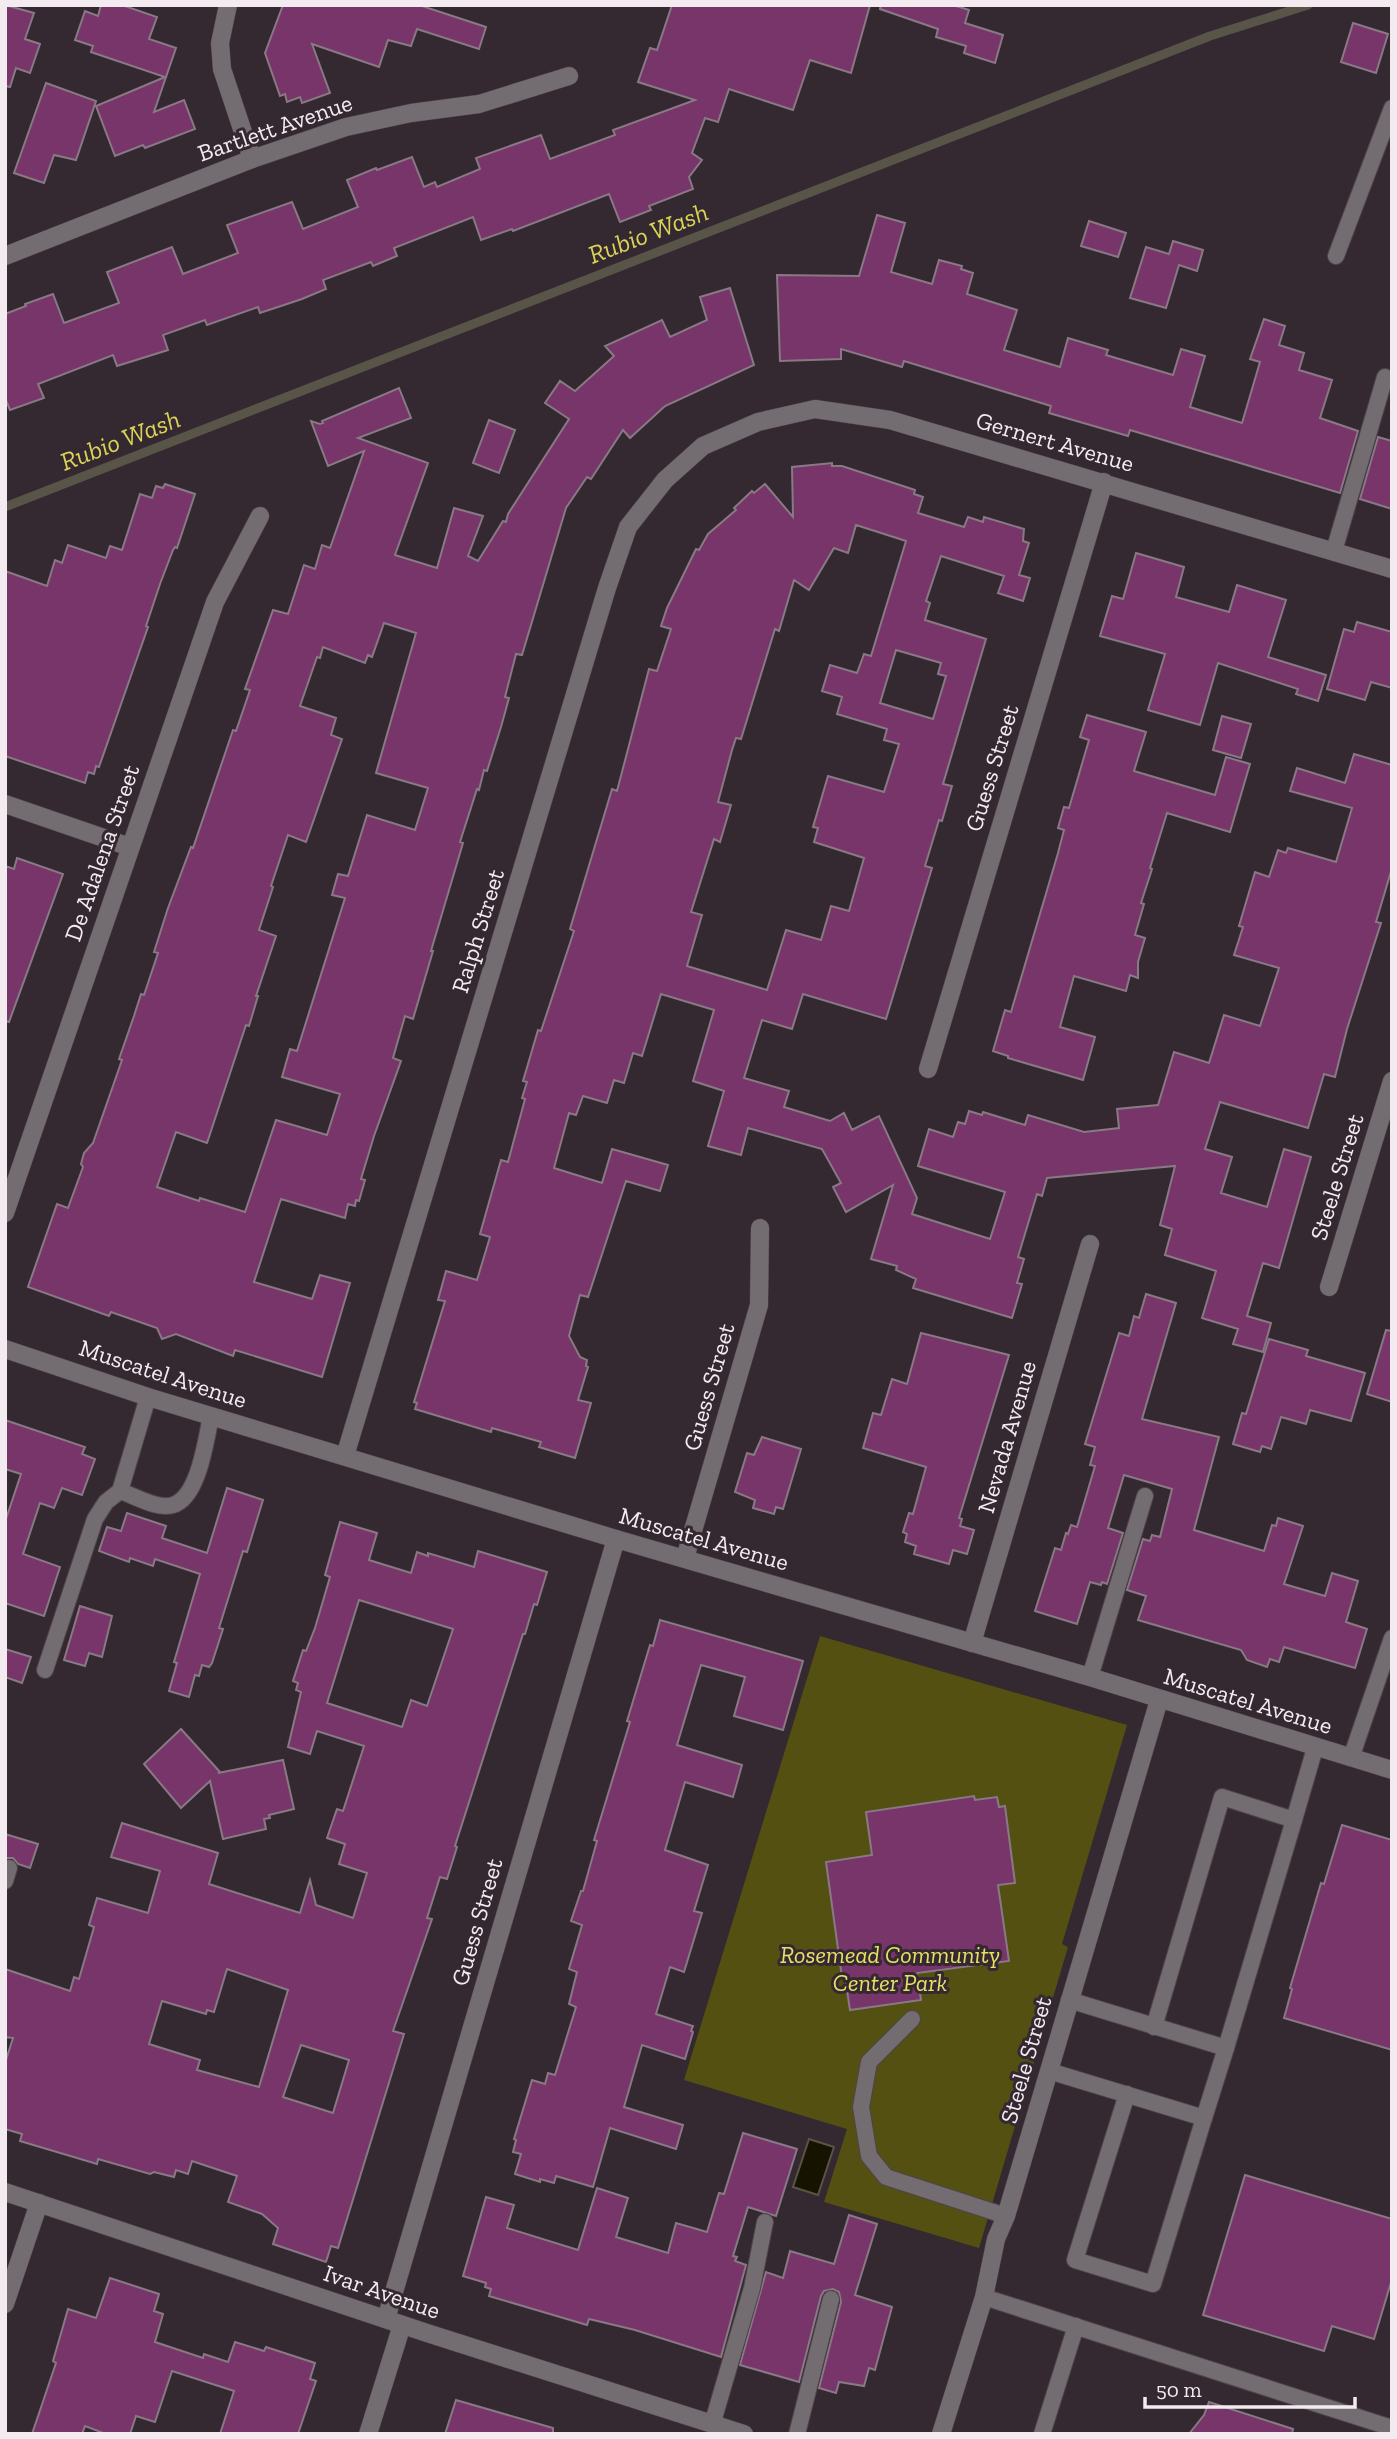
<svg xmlns="http://www.w3.org/2000/svg" width="1397" height="2439" font-family="'Zilla Slab',serif">
<style>
.green{fill:#545011}
.water{fill:#161400;stroke:#595448;stroke-width:2}
.lines{fill:none;stroke-linecap:round;stroke-linejoin:round}
.stream{stroke:#595448;stroke-width:9}
.building{fill:#773569;stroke:#887984;stroke-width:2;fill-rule:evenodd}
.service-casing{stroke:#4f434c;stroke-width:18}
.minor-casing{stroke:#4f434c;stroke-width:19}
.tertiary-casing{stroke:#4f434c;stroke-width:19}
.service{stroke:#736c71;stroke-width:16}
.minor{stroke:#736c71;stroke-width:18}
.tertiary{stroke:#736c71;stroke-width:18}
.labels{text-anchor:middle;stroke-width:6;stroke-linejoin:round;paint-order:stroke}
.street-label{font-size:24px;fill:#f4ebf1;stroke:#342831}
.park-label{font-size:24px;font-style:italic;fill:#e7e065;stroke:#342831}
.water-label{font-size:26px;font-style:italic;fill:#dbd357;stroke:#342831}
</style>
<rect width="100%" height="100%" fill="#342831"/>
<path class="green" d="M820,1636L1127,1725L1062,1944L1068,1947L979,2248L824,2202L847,2129L684,2080Z"/>
<path class="water" d="M809,2139L834,2147L818,2195L793,2187Z"/>
<g class="lines">
<path class="stream" d="M5,507L1210,36L1308,5"/>
</g>
<g class="building">
<path d="M5,5L34,13L25,39L40,44L30,73L16,68L10,87L5,86Z"/>
<path d="M101,5H122L157,17L149,39L176,48L154,112L184,100L195,129L145,148L143,145L115,156L96,106L165,77L91,52L93,46L75,40L85,11L98,16Z"/>
<path d="M283,5H419L486,27L479,49L417,29L411,46L388,40L379,67L312,44L330,93L302,103L300,97L287,102L285,94L280,96L265,53Z"/>
<path d="M672,5H870L851,73L810,60L793,110L729,89L718,122L705,118L692,153L702,160L689,177L693,189L649,206L651,210L620,222L609,194L513,231L512,229L481,240L473,217L394,248L397,256L373,266L371,262L323,280L326,289L302,299L260,313L258,307L207,325L205,320L163,335L168,350L117,366L113,355L38,384L44,398L10,410L5,398V314L26,306L25,304L53,294L64,323L119,303L107,272L172,247L183,274L238,253L227,225L292,202L303,229L358,207L347,180L376,168L377,170L412,157L424,187L435,182L437,187L480,169L476,158L541,135L550,159L615,135L613,130L695,100L638,82L650,48L657,50Z"/>
<path d="M881,5H953L969,10L965,23L1003,35L995,63L964,53L966,46L936,37L938,29L880,9Z"/>
<path d="M1353,23L1388,34L1376,73L1341,62Z"/>
<path d="M46,83L96,101L76,160L54,155L44,183L14,173Z"/>
<path d="M877,215L905,223L891,272L932,284L939,260L962,266L961,269L973,273L967,294L1017,310L1004,350L1060,367L1068,338L1108,350L1106,355L1173,375L1181,349L1205,356L1190,407L1242,423L1260,362L1250,359L1264,319L1285,326L1279,345L1304,353L1299,370L1332,380L1320,418L1358,431L1340,493L1130,430L1128,436L1049,413L1051,406L904,361L902,367L841,349V359L780,361L777,275L859,276Z"/>
<path d="M1089,221L1126,233L1118,257L1081,246Z"/>
<path d="M1173,241L1203,250L1197,271L1179,265L1166,308L1130,298L1146,247L1169,254Z"/>
<path d="M730,288L754,365L665,406L630,438L623,430L591,479L587,477L566,508L522,655L516,654L505,697L509,698L501,727L487,771L484,770L479,790L477,789L460,842L463,843L431,951H433L413,1019L405,1016L393,1058L401,1061L374,1136L361,1179L365,1180L359,1201L356,1200L355,1206L348,1204L345,1218L281,1199L277,1211L254,1282L312,1299L320,1275L350,1283L322,1377L235,1350L233,1356L176,1334L162,1339L157,1328L111,1312L109,1316L28,1287L57,1204L68,1208L83,1167L81,1164L84,1153L93,1143L122,1060L119,1059L134,1016L141,994L144,995L158,953L154,952L168,908L191,847L193,848L233,730L236,731L250,690L245,689L273,610L288,614L304,565L315,569L322,545L330,548L364,451L328,466L311,421L320,424L323,423L322,421L399,388L411,418L358,438L428,463L395,555L437,568L454,508L483,516L468,556L478,561L503,521L506,522L508,514L569,419L545,403L560,381L575,391L614,356L605,346L662,320L670,337L707,320L700,297ZM384,623L416,633L376,773L428,788L415,830L367,815L348,876L338,874L332,895L345,898L297,1051L290,1049L282,1077L340,1094L327,1135L276,1120L245,1212L200,1198L199,1201L157,1187L176,1132L207,1143L246,1025L249,1026L258,996H256L276,936L259,930L273,887L271,886L288,835L306,842L342,739L331,735L336,718L300,706L317,657L320,658L323,647L365,663L368,655L372,657Z"/>
<path d="M489,420L515,430L499,473L473,463Z"/>
<path d="M1378,437L1392,441V509L1360,499Z"/>
<path d="M832,463V466H842L915,490L914,494L923,497L918,513L964,527L968,517L983,522L984,517L1024,529L1023,541L1029,543L1019,575L1030,578L1023,601L998,593L1004,576L941,556L926,601L930,603L925,620L986,639L943,784L952,786L942,821L939,820L925,866L932,868L886,1019L803,994L792,1029L762,1020L744,1078L789,1091L784,1107L830,1121L844,1113L852,1130L879,1116L917,1198L912,1214L990,1239L1005,1192L918,1166L929,1129L953,1137L958,1122L965,1124L969,1111L982,1115L983,1112L1025,1125L1028,1115L1084,1132L1119,1128L1117,1109L1158,1105L1174,1052L1209,1063L1224,1015L1260,1026L1279,968L1234,955L1243,927L1239,926L1255,872L1269,877L1278,850L1286,853L1288,848L1336,862L1352,808L1290,791L1297,768L1345,783L1354,754L1392,765V868L1376,922L1381,923L1347,1029L1335,1077L1324,1074L1308,1128L1220,1102L1205,1149L1232,1157L1221,1193L1267,1207L1284,1149L1311,1157L1279,1268L1263,1263L1247,1316L1271,1323L1263,1352L1233,1344L1238,1329L1202,1318L1216,1271L1165,1255L1172,1229L1160,1225L1175,1166L1047,1178L1042,1196L1037,1194L1018,1257L1024,1259L1017,1283L1022,1284L1012,1318L913,1288L916,1279L896,1270L897,1266L871,1259L893,1185L846,1212L833,1187L841,1183L822,1149L748,1128L741,1155L708,1146L724,1091L693,1081L714,1010L661,994L642,1056L633,1053L624,1083L614,1080L607,1103L583,1096L576,1115L569,1113L554,1168L602,1183L612,1149L668,1165L660,1191L626,1181L588,1297L580,1295L569,1336L580,1357L587,1360L586,1366L588,1367L578,1400L591,1403L575,1458L539,1447L541,1442L492,1428L491,1432L415,1409L417,1403L414,1402L445,1301L438,1300L446,1271L477,1280L490,1237L480,1234L501,1160L508,1162L525,1099L522,1098L527,1082L523,1081L538,1030L541,1031L574,931L570,929L612,789L617,791L649,669L657,671L671,629L661,626L667,608L696,549L699,550L708,534L736,510L734,508L752,491L754,493L765,484L793,517L792,467ZM856,525L906,541L871,656L864,654L857,673L830,665L822,691L842,697L837,714L887,729L884,740L899,744L884,792L828,776L813,827L818,828L814,842L864,858L849,911L831,906L821,940L786,930L767,990L687,966L702,915L691,912L714,839L720,842L731,805L718,802L732,750L736,738L741,739L775,629L779,631L794,580L809,590L834,548L848,553ZM896,650L941,663L938,674L946,676L933,719L880,703Z"/>
<path d="M165,484L195,494L177,548L175,547L173,550L160,584L146,626L148,627L99,767L96,766L94,774L88,772L85,783L5,756V571L47,586L55,560L62,563L68,545L106,558L110,546L122,550L140,494L152,498L156,486L163,488Z"/>
<path d="M1136,553L1184,567L1176,597L1229,612L1237,585L1286,600L1268,657L1326,675L1318,701L1296,694L1298,689L1218,663L1200,725L1148,710L1165,654L1100,636L1112,596L1123,599Z"/>
<path d="M1357,622L1392,632V688L1371,682L1365,700L1327,689L1344,629L1354,632Z"/>
<path d="M1087,715L1146,732L1134,771L1215,795L1226,757L1250,764L1230,832L1167,813L1150,868L1152,869L1141,903L1144,904L1135,935L1145,938L1138,962V978L1130,975L1126,991L1074,976L1060,1027L1095,1037L1083,1080L1008,1058V1056L993,1051L1005,1010L1011,1012L1058,853L1064,830L1058,828L1064,807L1069,808L1089,740L1080,737Z"/>
<path d="M1222,716L1251,724L1241,758L1213,750Z"/>
<path d="M17,858L63,874L9,1022L5,1021V866L14,869Z"/>
<path d="M1146,1294L1176,1303L1142,1419L1219,1437L1194,1530L1264,1551L1272,1525L1276,1526L1278,1518L1303,1526L1284,1584L1325,1596L1332,1573L1358,1581L1346,1622L1367,1629L1355,1668L1284,1647L1279,1662L1270,1659L1267,1667L1247,1660L1241,1650L1138,1620L1146,1596L1127,1590L1143,1539L1150,1541L1152,1535L1160,1537L1172,1489L1124,1475L1108,1528L1123,1533L1107,1584L1102,1582L1101,1585L1090,1582L1077,1624L1035,1611L1055,1548L1061,1550L1066,1533L1068,1534L1071,1525L1077,1527L1095,1466L1090,1465L1095,1447L1085,1444L1119,1333L1129,1336L1134,1316L1139,1318Z"/>
<path d="M1386,1330L1392,1331V1402L1367,1394Z"/>
<path d="M921,1333L1009,1355L959,1518L962,1519L960,1526L974,1530L967,1554L953,1550L949,1564L914,1554L916,1546L905,1542L907,1534L903,1532L909,1513L913,1514L926,1467L863,1448L873,1413L881,1415L892,1379L907,1384Z"/>
<path d="M1269,1339L1308,1350L1306,1356L1365,1373L1351,1421L1310,1410L1306,1424L1281,1417L1271,1449L1262,1446L1260,1452L1233,1444L1242,1413L1246,1414Z"/>
<path d="M5,1420L85,1447L82,1454L95,1459L82,1495L62,1488L54,1508L40,1503L23,1554L60,1567L44,1616L5,1603V1522L21,1474L5,1469Z"/>
<path d="M762,1437L801,1449L783,1509L776,1507L774,1514L753,1508L755,1500L735,1492L747,1453L754,1455Z"/>
<path d="M227,1488L263,1500L247,1552L243,1551L219,1628L223,1629L212,1663L209,1667L202,1665L199,1676L195,1675L189,1697L169,1691L177,1663L174,1662L200,1574L155,1559L153,1566L130,1558L129,1562L99,1551L107,1527L121,1531L127,1513L166,1526L162,1538L207,1553Z"/>
<path d="M340,1522L377,1533L369,1560L411,1573L417,1552L428,1556V1553L474,1567L478,1551L547,1572L537,1605L534,1604L525,1634H523L455,1846L457,1847L447,1879L440,1877L427,1918L432,1919L393,2031L404,2034L338,2248L331,2246L326,2262L273,2244L278,2228L262,2214L228,2202L237,2176L192,2161L188,2174L176,2170L174,2177L154,2172L150,2174L98,2159L97,2164L20,2141L22,2134L5,2129V2063L13,2038L5,2037V1969L70,1991L74,1977L79,1979L94,1927L89,1925L97,1898L148,1913L160,1871L111,1857L122,1823L218,1853L209,1884L300,1913L310,1880L316,1905L353,1918L367,1873L339,1864L345,1844L327,1838L337,1809L343,1811L364,1746L317,1731L310,1754L288,1747L301,1692L296,1690L298,1683L293,1681L303,1650L306,1651L315,1628L330,1577L325,1575ZM359,1600L453,1629L427,1706L411,1700L402,1727L327,1703ZM227,1969L288,1990L259,2087L197,2070L200,2060L149,2044L162,2001L206,2014L207,2010L214,2012ZM301,2045L349,2060L333,2113L283,2097Z"/>
<path d="M80,1606L112,1616L102,1657L89,1653L85,1666L64,1660Z"/>
<path d="M660,1620L803,1661L783,1730L734,1716L745,1677L701,1665L677,1745L742,1765L733,1797L685,1782L665,1850L708,1865L694,1911L702,1913L684,1972L670,1967L656,2014L693,2026L691,2031L693,2032L685,2059L642,2045L624,2107L683,2125L676,2149L610,2128L593,2187L556,2176L554,2183L540,2179V2182L515,2174L521,2154L513,2152L516,2140L514,2139L532,2080L545,2084L548,2073L555,2075L576,2007L569,2004L577,1972L569,1969L582,1925L571,1921L581,1891H583L597,1841L594,1840L630,1722L627,1721L650,1645L653,1646Z"/>
<path d="M5,1649L31,1657L22,1683L5,1677Z"/>
<path d="M181,1729L220,1772L218,1773L283,1760L294,1809L269,1815L270,1818L264,1819L266,1829L223,1839L210,1781L181,1808L144,1764Z"/>
<path d="M974,1796L975,1800L997,1797L999,1807L1005,1806L1015,1883L998,1885L1009,1961L917,1973L921,2000L850,2010L845,1977L842,1978L826,1862L872,1855L866,1812Z"/>
<path d="M1342,1825L1392,1840V2050L1284,2018L1292,1989L1290,1988L1321,1883L1324,1884Z"/>
<path d="M5,1834L38,1844L30,1868L18,1864L13,1858H5Z"/>
<path d="M743,2133L797,2149L776,2216L748,2207L733,2256L737,2257L735,2261L746,2265L721,2357L635,2330L589,2319L587,2325L489,2296L491,2289L485,2287L486,2283L463,2276L486,2197L514,2205L507,2228L578,2250L597,2188L628,2198L616,2237L668,2253L676,2223L707,2232L719,2193L724,2194Z"/>
<path d="M1245,2175L1392,2219V2279L1374,2339L1332,2326L1324,2351L1203,2315Z"/>
<path d="M849,2215L877,2224L855,2295L892,2307L875,2370L869,2368L864,2386L839,2382L836,2393L819,2388L841,2302L839,2292L833,2289L824,2291L821,2296L799,2382L740,2365L766,2272L783,2278L790,2251L834,2264Z"/>
<path d="M110,2278L159,2294L154,2311L163,2314L155,2342L203,2358L204,2354L228,2362L235,2342L264,2351L266,2347L315,2363L310,2379L316,2381L298,2434H220L234,2391L172,2371L155,2422L136,2416L130,2434H106L85,2426L82,2434H32L56,2363L53,2361L68,2309L96,2318Z"/>
<path d="M456,2400L553,2428V2434H445Z"/>
<path d="M1209,2402L1293,2429L1292,2434H1189L1204,2415Z"/>
</g>
<g class="lines">
<g class="service-casing">
<g id="service">
<path d="M1336,256L1392,108"/>
<path d="M1334,551L1385,377"/>
<path d="M148,1397L120,1491C135,1496 158,1510 173,1505C199,1497 206,1439 211,1416"/>
<path d="M45,1670L95,1519L106,1502L120,1491"/>
<path d="M1090,1677L1145,1496"/>
<path d="M1351,1758L1392,1638"/>
<path d="M1294,1820L1315,1748"/>
<path d="M5,1881L9,1868"/>
<path d="M1069,2000L1226,2048L1204,2118"/>
<path d="M912,2019L869,2062L861,2107L869,2156L886,2177L1006,2216"/>
<path d="M1154,2027L1222,1797L1294,1820L1226,2048"/>
<path d="M1049,2071L1204,2118L1153,2284L1075,2260L1127,2094"/>
<path d="M984,2297L1392,2428"/>
<path d="M712,2425L752,2288L765,2222"/>
<path d="M797,2434L831,2299"/>
<path d="M1042,2434L1076,2326"/>
</g>
</g>
<g class="minor-casing">
<g id="minor">
<path d="M228,5L220,43L222,69L252,159"/>
<path d="M5,256L252,159L346,127L411,113L479,104L569,76"/>
<path d="M5,804L130,847"/>
<path d="M928,1069L1104,482"/>
<path d="M5,1213L215,602L260,516"/>
<path d="M1329,1287L1392,1081"/>
<path d="M345,1456L607,588L628,527L665,480L703,446L758,422L815,409L890,420L1392,569"/>
<path d="M685,1558L759,1305L760,1228"/>
<path d="M972,1643L1090,1244"/>
<path d="M5,2304L39,2203"/>
<path d="M386,2319L616,1539"/>
<path d="M368,2434L402,2325"/>
<path d="M941,2434L984,2297L996,2239L1006,2216L1159,1700"/>
</g>
</g>
<g class="tertiary-casing">
<g id="tertiary">
<path d="M5,1349L148,1397L616,1539L1090,1677L1392,1770"/>
<path d="M5,2192L427,2333L744,2434"/>
</g>
</g>
<use href="#service" class="service"/>
<use href="#minor" class="minor"/>
<use href="#tertiary" class="tertiary"/>
</g>
<g class="labels">
<g class="street-label">
<text transform="translate(275 128) rotate(-19)" y="8">Bartlett Avenue</text>
<text transform="translate(1055 442) rotate(16)" y="8">Gernert Avenue</text>
<text transform="translate(992 768) rotate(-73)" y="8">Guess Street</text>
<text transform="translate(102 853) rotate(-71)" y="8">De Adalena Street</text>
<text transform="translate(478 931) rotate(-73)" y="8">Ralph Street</text>
<text transform="translate(1337 1177) rotate(-73)" y="8">Steele Street</text>
<text transform="translate(163 1374) rotate(18)" y="8">Muscatel Avenue</text>
<text transform="translate(709 1387) rotate(-74)" y="8">Guess Street</text>
<text transform="translate(1007 1437) rotate(-74)" y="8">Nevada Avenue</text>
<text transform="translate(704 1539) rotate(16)" y="8">Muscatel Avenue</text>
<text transform="translate(1248 1701) rotate(17)" y="8">Muscatel Avenue</text>
<text transform="translate(477 1922) rotate(-74)" y="8">Guess Street</text>
<text transform="translate(1026 2060) rotate(-74)" y="8">Steele Street</text>
<text transform="translate(382 2292) rotate(19)" y="8">Ivar Avenue</text>
</g>
<g class="park-label">
<text x="890" y="1963">Rosemead Community<tspan x="890" dy="28">Center Park</tspan></text>
</g>
<g class="water-label">
<text transform="translate(648 233) rotate(-21)" y="9">Rubio Wash</text>
<text transform="translate(120 440) rotate(-21)" y="9">Rubio Wash</text>
</g>
</g>
<rect width="1397" height="2439" fill="none" stroke="#f4ebf1" stroke-width="14"/>
<path d="M1145 2397v10h210v-10" fill="none" stroke="#f4ebf1" stroke-width="3.5"/>
<text x="1156" y="2397" font-size="21" fill="#f4ebf1" stroke="#342831" stroke-width="5" paint-order="stroke">50 m</text>
</svg>
